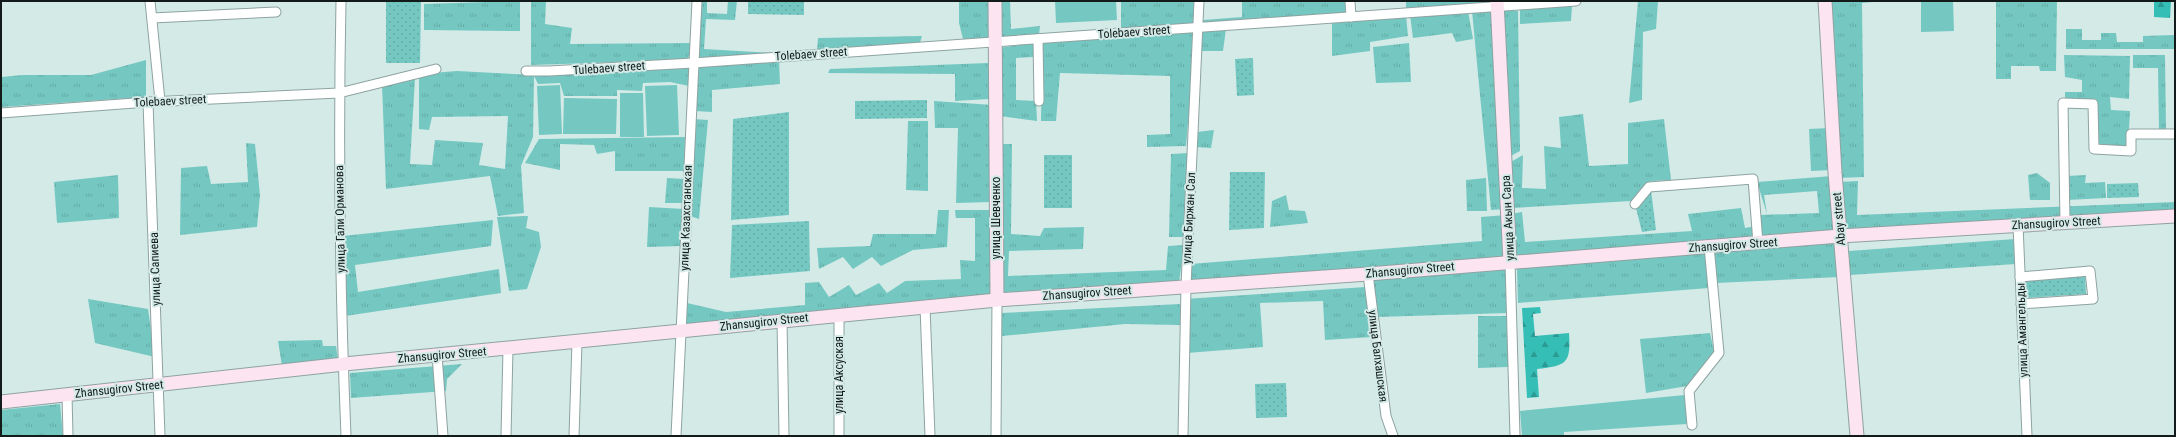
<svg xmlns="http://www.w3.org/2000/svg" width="2176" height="437" font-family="'Roboto Condensed',sans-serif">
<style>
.grass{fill:url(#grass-tufts)}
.forest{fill:url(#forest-firs)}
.park{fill:url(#park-dots)}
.pitch{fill:#75c8c2}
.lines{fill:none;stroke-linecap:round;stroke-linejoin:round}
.street-casing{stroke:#8ea3a1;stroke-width:11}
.secondary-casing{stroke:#8ea3a1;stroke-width:15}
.street{stroke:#fff;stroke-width:9}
.secondary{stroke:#fce4f1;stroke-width:13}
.labels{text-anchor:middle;stroke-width:4;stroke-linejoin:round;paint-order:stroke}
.street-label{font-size:12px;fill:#121b1a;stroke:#d3eae7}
</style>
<defs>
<pattern id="grass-tufts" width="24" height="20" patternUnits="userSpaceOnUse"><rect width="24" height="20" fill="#75c8c2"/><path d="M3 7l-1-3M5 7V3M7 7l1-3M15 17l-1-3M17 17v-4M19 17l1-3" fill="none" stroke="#64aba6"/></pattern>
<pattern id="forest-firs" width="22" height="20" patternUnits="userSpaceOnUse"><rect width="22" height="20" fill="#35beb6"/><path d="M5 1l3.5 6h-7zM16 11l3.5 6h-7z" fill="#2b9a93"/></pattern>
<pattern id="park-dots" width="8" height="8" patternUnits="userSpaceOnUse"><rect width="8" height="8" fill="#75c8c2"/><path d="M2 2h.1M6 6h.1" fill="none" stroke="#64aba6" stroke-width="1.8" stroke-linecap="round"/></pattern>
</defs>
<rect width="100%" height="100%" fill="#d3eae7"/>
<g class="grass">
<path d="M520,1V31L424,30V4Z"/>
<path d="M531,1H546L545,24L572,28L570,44L691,43L688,60L531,65Z"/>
<path d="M700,1H707V13L727,14L728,1H737L735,20L706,19L704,49L774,53L696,59Z"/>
<path d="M959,1H990L989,38L963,39L959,23Z"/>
<path d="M997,1H1010L1011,29L1040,26L1039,35L997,38Z"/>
<path d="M1121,1H1195L1194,25L1121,33Z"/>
<path d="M1242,1H1349L1350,15L1202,26L1203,20L1242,17Z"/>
<path d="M1406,1H1495V4L1406,9Z"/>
<path d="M1638,1H1658L1656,29L1643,32L1642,100L1629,103Z"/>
<path d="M1830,1H1883L1862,3L1864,177L1838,178Z"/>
<path d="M1996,1H2057L2056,71H2040L2039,66H2011V79H1996Z"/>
<path d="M1572,6L1571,21L1520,24V9Z"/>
<path d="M1494,9L1505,209L1491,210L1472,11Z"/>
<path d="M1468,11L1473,39L1456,42L1452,33L1413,38L1410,15Z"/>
<path d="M1501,11H1518L1520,151L1509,157Z"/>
<path d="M1406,15L1408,36L1370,42V51L1332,56V22Z"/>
<path d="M1203,29H1226L1223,51H1201Z"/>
<path d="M2066,29H2082V40H2101V33H2116L2117,42H2143V36L2174,35V49H2066Z"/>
<path d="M1196,31L1186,146L1147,147V135L1170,134V76L1060,73L1056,121H1041L1042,42Z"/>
<path d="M922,36L920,43L817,50L818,38Z"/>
<path d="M1035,43L1033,57L1016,58V100L1036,101L1037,121L1000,116L998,48Z"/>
<path d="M1409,43L1411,82L1376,83L1373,47Z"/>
<path d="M2064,55L2130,56L2129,99L2110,97L2111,110L2130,111L2128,147L2096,145V99H2065V92H2082V80L2065,77Z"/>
<path d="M2133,55H2165L2166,129L2159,130L2158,68H2133Z"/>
<path d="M146,60V97L1,107V77L23,75H91Z"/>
<path d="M779,60L780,84L712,90V112L695,111L697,66Z"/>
<path d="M988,63L989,99L955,101V74L828,73L830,69Z"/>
<path d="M690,66L689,86L670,82L643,83L642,91L617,90V96H564L560,83L538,84L534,76L533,137L521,166L524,213L498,216L490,176L386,189L382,85L415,78L410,164L432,165L435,140L483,143L479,165L505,169L508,116L432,117L429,130L419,129V74L457,71L534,75Z"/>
<path d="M934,101L993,105L991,202L956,203L958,128H935Z"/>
<path d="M1583,114L1589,166L1628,164V123L1664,119L1671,180L1651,181L1631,201L1511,208L1509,163L1523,155L1522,188L1546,189L1544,146L1561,148L1559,117Z"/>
<path d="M693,119L708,120L699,219L690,216Z"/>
<path d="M908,121H928V191L906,190Z"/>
<path d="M1829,128L1832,170L1811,171L1809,129Z"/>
<path d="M1214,130L1211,148L1195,147L1197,132Z"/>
<path d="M685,137L684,171H615V151L597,154L594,145L560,144V170L525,163L539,139Z"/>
<path d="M246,143L255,144L260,195L257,227L180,235L181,168L207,166L211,184L248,182Z"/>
<path d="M999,144H1012L1011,234L1040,236L1044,228L1084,227L1083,249L1009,251L1008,276L1166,270L1168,246L1184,245L1179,283L1000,296Z"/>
<path d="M1189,153L1184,237H1169L1171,154Z"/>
<path d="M2037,173L2050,183V200H2030L2028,175Z"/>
<path d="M118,175L119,218L57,223L54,182Z"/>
<path d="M2086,175L2085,183L2105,182L2106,198L2067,200V176Z"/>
<path d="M1832,176L1836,233L1513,258L1511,214L1522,212L1525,242L1692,231L1688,214L1741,208L1745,228L1761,225L1760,215L1819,213L1817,191L1764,195L1767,214L1757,182Z"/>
<path d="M667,178L685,179L683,203H665Z"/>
<path d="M1486,178L1487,211H1467L1466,180Z"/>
<path d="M1858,181L1857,215L2175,202V214L1842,233L1839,182Z"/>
<path d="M1286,195L1289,210L1305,211L1308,223L1270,227L1272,201Z"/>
<path d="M649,207L684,209L681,246L647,247Z"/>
<path d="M938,210H949L947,247L913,250L881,266L872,257L853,269L843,257L819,269L817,248L870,246L873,234H936Z"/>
<path d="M955,210H992V298L685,327L687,303L726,312L805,305V283L819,282L829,297L849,285L856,295L879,283L887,293L905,281L961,279L960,260L975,261V218H956Z"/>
<path d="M1506,215L1508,259L1189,284L1190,264L1482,241L1481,217Z"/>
<path d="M528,216L526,228L539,232L541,247L527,289L509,291L497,217Z"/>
<path d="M493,220L491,246L355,265L358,292L499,269L501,293L345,316L343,236Z"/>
<path d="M2015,239L2016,264L1850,275L1849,251Z"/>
<path d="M1836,240L1839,277L1716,283L1712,250Z"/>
<path d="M1705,252L1709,288L1518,303L1517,267Z"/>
<path d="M1507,266L1508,313L1377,317L1372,276Z"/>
<path d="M1366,287L1372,337L1325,340L1323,301L1260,303L1263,347L1187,353L1185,299Z"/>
<path d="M88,299L148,309L155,357L95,343Z"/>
<path d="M1180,304V325L1125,324L1002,336L1001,313Z"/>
<path d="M1478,316H1508V367L1478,368Z"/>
<path d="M1710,333L1714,351L1687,386L1646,393L1640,339Z"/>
<path d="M322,340L323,346H336L338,360L282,366L278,341Z"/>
<path d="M462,364L447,379L446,391L351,398L350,373Z"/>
<path d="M60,404L63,436H1V410Z"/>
</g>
<g class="forest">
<path d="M2154,1H2171L2170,18L2154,17Z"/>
<path d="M1540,307L1541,313L1533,314L1535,336L1569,333C1571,363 1567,366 1537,369L1539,397L1527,398L1522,308Z"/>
</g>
<g class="park">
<path d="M386,1H421L420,63H386Z"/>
<path d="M748,1H804V15L748,14Z"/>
<path d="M1253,58L1254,95L1237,96L1235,59Z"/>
<path d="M927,100V118L855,119V101Z"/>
<path d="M789,112V215L731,220L733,119Z"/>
<rect x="1044" y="155" width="28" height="53"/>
<path d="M1230,172H1265L1264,228L1229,230Z"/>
<path d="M2138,183L2139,197L2107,198V184Z"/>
<path d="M1651,190L1656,230L1642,232L1635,204Z"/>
<path d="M809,221L810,271L730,278L732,225Z"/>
<path d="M2085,275L2086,294L2025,298L2024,279Z"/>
<path d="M1286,383L1287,417L1256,418L1255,384Z"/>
</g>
<g class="pitch">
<path d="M1055,1H1116L1117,20L1056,23Z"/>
<path d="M1921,1H1953L1954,31L1921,32Z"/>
<path d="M560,85L562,134L539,135L537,86Z"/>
<path d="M677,85L679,135L647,136L645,86Z"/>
<path d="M620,93H643L644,137H620Z"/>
<path d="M564,98L617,99L616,134H563Z"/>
<path d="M1685,395L1687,424L1564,432V436H1522L1520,411Z"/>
</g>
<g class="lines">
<g class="street-casing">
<g id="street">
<path d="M150,1L160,101"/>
<path d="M341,1C338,146 340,291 346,436"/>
<path d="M1350,1L1351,17"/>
<path d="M152,18L276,12"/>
<path d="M1038,39L1039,101"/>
<path d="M526,71H549L693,63L1576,1"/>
<path d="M148,102L160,436"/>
<path d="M1,113L148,102L339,93L436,69"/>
<path d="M1635,204L1649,187L1753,179L1758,243"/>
<path d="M2065,222L2063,103L2093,104L2094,149L2131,151V134H2175"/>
<path d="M2018,225L2027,436"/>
<path d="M1510,262L1515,436"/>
<path d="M1368,274L1386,416L1393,436"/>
<path d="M2020,277L2090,271L2093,299L2021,304"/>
<path d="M925,307L930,436"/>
<path d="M839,315V436"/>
<path d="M782,320L784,436"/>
<path d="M437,355L443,436"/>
<path d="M67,395L68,436"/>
<path d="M1692,425L1689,391L1719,353L1709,246"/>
<path d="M506,436L508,349"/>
<path d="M574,436L577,342"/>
<path d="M676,436L697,1"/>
<path d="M996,436L997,300"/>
<path d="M1183,436L1186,286L1199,1"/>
</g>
</g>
<g class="secondary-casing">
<g id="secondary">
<path d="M995,1L997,300"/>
<path d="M1497,1L1510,262"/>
<path d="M1825,1L1835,173L1857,436"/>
<path d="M1,402L344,364L997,300L1368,274L1840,236L2175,216"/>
</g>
</g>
<use href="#street" class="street"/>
<use href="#secondary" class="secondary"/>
</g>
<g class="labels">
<g class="street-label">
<text transform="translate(1134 32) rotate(-4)" y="4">Tolebaev street</text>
<text transform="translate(811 54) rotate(-4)" y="4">Tolebaev street</text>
<text transform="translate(609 68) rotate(-4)" y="4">Tulebaev street</text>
<text transform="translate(170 101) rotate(-3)" y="4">Tolebaev street</text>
<text transform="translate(686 218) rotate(-88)" y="4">улица Казахстанская</text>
<text transform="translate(996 218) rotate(-90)" y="4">улица Шевченко</text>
<text transform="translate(1189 218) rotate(-87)" y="4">улица Биржан Сал</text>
<text transform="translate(1508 218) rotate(-93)" y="4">улица Акын Сара</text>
<text transform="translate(340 219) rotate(-91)" y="4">улица Гали Орманова</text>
<text transform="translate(1839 219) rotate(-95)" y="4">Abay street</text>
<text transform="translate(2056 223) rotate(-3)" y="4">Zhansugirov Street</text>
<text transform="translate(1733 245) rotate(-4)" y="4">Zhansugirov Street</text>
<text transform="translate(155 269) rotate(-92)" y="4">улица Сапиева</text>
<text transform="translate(1410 270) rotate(-5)" y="4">Zhansugirov Street</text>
<text transform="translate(1087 293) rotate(-4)" y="4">Zhansugirov Street</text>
<text transform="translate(764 322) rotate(-6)" y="4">Zhansugirov Street</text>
<text transform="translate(2022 330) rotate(-92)" y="4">улица Амангельды</text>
<text transform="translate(442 355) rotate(-5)" y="4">Zhansugirov Street</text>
<text transform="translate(1378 356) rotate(83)" y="4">улица Балхашская</text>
<text transform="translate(839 375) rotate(-90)" y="4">улица Аксуская</text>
<text transform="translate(119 389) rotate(-6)" y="4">Zhansugirov Street</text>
</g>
</g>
<rect width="2176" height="437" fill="none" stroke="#121b1a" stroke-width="4"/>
</svg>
